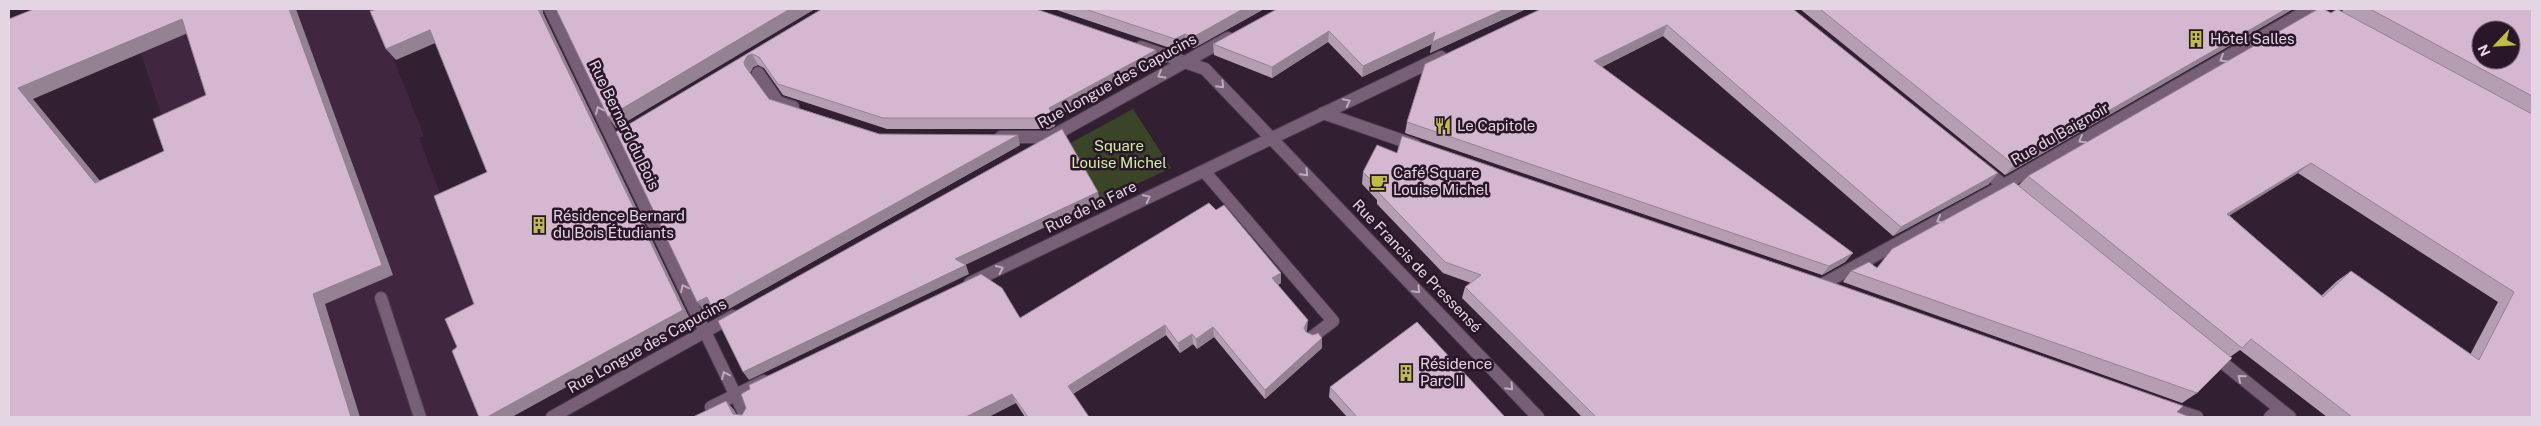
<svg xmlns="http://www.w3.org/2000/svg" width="2541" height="426" font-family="'Public Sans',sans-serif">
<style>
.built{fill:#40263e}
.green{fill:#3a4527}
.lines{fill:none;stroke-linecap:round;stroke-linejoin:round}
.lane-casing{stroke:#4e3e4e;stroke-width:14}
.street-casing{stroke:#4e3e4e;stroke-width:14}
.lane{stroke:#775f75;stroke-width:12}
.street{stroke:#775f75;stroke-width:12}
.wall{fill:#b69eb2;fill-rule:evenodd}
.shaded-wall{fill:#948191}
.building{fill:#d4b8cf;stroke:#948191;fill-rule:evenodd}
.oneway{stroke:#bdacbc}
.labels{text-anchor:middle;stroke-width:5;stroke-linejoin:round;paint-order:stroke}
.poi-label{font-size:15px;fill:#e3d6e2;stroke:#291628;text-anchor:start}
.street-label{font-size:15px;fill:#e3d6e2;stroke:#291628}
.park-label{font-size:15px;fill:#d0ef9d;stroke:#291628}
</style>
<rect width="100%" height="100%" fill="#331f32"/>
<path class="built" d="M126,9H374L424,136L419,138L485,312L486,417H195L177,162Z"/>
<path class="green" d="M1133,109L1171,168L1100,201L1067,145Z"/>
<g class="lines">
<g class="lane-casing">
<g id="lane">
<path d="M758,73L778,102L793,107"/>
<path d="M1001,137H1051"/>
<path d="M1204,171L1333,321L1312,337"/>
<path d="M381,298L420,417"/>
</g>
</g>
<g class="street-casing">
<g id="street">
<path d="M550,9L746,417"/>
<path d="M1141,47L1205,69L1538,417"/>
<path d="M1323,113L1415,145"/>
<path d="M1049,138L1228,38"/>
<path d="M1981,167L2018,197"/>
<path d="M970,283L1441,57"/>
<path d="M1823,284L2004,185L2310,9"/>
<path d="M2212,354L2290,417"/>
<path d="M2164,406L2197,417"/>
<path d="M711,407L764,381"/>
<path d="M552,417L733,316"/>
<path d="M2270,417L2279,409"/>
</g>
</g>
<use href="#lane" class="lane"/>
<use href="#street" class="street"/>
</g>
<g class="wall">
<path d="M822,9L1157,61L1054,118L1055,126L1049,129H887L783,95L764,68L758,65L753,67L750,73L769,99L879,134L1020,145L718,315L712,307L704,311L616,132Z"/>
<path d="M1054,9H1264L1194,48L1186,45L1176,50Z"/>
<path d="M1526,9L1430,53L1432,44L1362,77L1328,42L1272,78L1214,55L1213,44Z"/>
<path d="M1541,9H1793L1989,184L1893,236L1663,36L1602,67L1853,253L1845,262L1822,275L1405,133L1407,122Z"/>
<path d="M1800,9H2293L2005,175Z"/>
<path d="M2344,9H2532V417H2327L2240,350L2230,357L2197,393L2182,403L1843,282L1851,271L1877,268L2018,186L2028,176L2331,13L2342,11ZM2298,173L2498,302L2470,355L2351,271L2337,281L2321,296L2229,215Z"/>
<path d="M1397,153L2177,412L2190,417H1582L1462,298L1465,287L1471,283L1443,273L1377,204V200L1362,184L1363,172Z"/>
<path d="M1281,273V283L1278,285L1307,331L1306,332L1322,338V348L1265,399L1214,337L1197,349L1193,344L1180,353L1166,335L1073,394L1089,417H1025L1016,403L693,417L726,401L734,410L736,415H742L1020,318Z"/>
<path d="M1330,387L1505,417H1347L1329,397Z"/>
</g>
<g class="shaded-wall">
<path d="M289,9H296L393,275L325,304L360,417H351L313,294Z"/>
<path d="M538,9H543V13L690,319L512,417H487Z"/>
<path d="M790,9H815L616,128L608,117Z"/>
<path d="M1243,9H1264L1194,48L1193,37Z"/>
<path d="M1505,9H1526L1430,53L1432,44L1362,77L1363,66L1435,32Z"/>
<path d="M2286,9H2293L2005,175L2014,165Z"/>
<path d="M182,19L195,30L33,99L110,193L95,183L18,88Z"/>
<path d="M1667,25L1663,36L1591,72L1594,61Z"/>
<path d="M430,30L440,41L396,60L386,49Z"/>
<path d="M1329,31L1328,42L1272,78V67Z"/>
<path d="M1185,34L1186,45L1176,50L1175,39Z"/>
<path d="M1156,50L1157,61L1054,118L1055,126L1049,129L1047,118L1049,108Z"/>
<path d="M752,54L758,65L753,67L750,73L745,66L744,62L747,56Z"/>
<path d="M1018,135L1020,145L718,315L712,307L704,311L697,302Z"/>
<path d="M2311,163L2298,173L2216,224L2227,214Z"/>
<path d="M1998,173L1989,184L1893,236L1901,227Z"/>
<path d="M1098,192L1100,201L959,268L955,259Z"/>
<path d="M1853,253L1845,262L1822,275L1829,266Z"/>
<path d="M966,265L969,274L749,380L743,372Z"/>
<path d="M1281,273V283L1272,289V278Z"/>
<path d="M1308,320L1307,331L1304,338V328Z"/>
<path d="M1165,325L1166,335L1071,395L1068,386Z"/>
<path d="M1213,327L1214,337L1197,349L1196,339Z"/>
<path d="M1192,334L1193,344L1180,353L1178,343Z"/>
<path d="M1322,338V348L1265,399V390Z"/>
<path d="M1012,394L1016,403L989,417H966Z"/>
<path d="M726,401L734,410L738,417L733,414Z"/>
</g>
<g class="building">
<path d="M34,9H289L382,265L313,294L351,417H9V19ZM182,19L206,95L153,119L164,151L95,183L18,88Z"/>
<path d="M377,9H538L683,310L487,417H479L452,351L457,347L445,319L474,304L434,196L487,172L430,30L386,49L370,11Z"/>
<path d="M556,9H790L608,117Z"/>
<path d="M822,9H1036L1156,50L1049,108L1053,115L1047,118H883L778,84L759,57L752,54L747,56L744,62L745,66L769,99L879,134L1018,135L711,306L707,297L697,302L616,132Z"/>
<path d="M1085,9H1243L1193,37L1185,34L1175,39Z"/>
<path d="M1277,9H1505L1432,42L1435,32L1363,66L1329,31L1272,67L1213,44Z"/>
<path d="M1541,9H1793L1998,173L1901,227L1667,25L1594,61L1853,253L1829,266L1407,122L1425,64Z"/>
<path d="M1820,9H2286L2014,165Z"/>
<path d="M2318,9H2324L2331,13L2337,9L2532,114V417H2352L2251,339L2242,348L2028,176ZM2311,163L2514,292L2479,360L2351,271L2323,297L2227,214Z"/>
<path d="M2370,9H2532V96ZM2481,30H2511V60H2481Z"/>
<path d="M1062,129L1098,192L955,259L966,265L743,372L718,321Z"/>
<path d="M1402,136L1828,281L2183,406L2177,412L2190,417H1596L1465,287L1481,275L1445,262L1378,192L1380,189L1363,172L1377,145L1397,153Z"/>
<path d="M2014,182L2232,358L2197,393L1851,271L1869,262L1877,268L1892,249Z"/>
<path d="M1209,203L1216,210L1224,205L1281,273L1272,278L1308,320L1304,328L1306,332L1313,335L1318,333L1322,338L1265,390L1213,327L1196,339L1192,334L1178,343L1165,325L1068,386L1089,417H1028L1012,394L966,417H693L726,401L733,414L742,415L746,408L741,394L750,389L749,385L981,274L1002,288L1020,318Z"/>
<path d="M1417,322L1505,417H1357L1330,387Z"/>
</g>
<defs><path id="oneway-chevron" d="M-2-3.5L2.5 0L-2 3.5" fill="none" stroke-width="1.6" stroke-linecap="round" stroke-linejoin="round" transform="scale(1.25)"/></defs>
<g class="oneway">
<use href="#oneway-chevron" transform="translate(2223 59) rotate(150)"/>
<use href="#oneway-chevron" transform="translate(1161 75) rotate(150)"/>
<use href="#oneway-chevron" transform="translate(1221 85) rotate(46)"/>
<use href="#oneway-chevron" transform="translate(1347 102) rotate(-26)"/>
<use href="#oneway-chevron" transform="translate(599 110) rotate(-115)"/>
<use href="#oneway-chevron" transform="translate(2082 140) rotate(150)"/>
<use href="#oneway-chevron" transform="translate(1305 173) rotate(46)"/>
<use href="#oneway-chevron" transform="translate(1147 198) rotate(-26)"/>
<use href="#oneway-chevron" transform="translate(1940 220) rotate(151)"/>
<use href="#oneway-chevron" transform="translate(1000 269) rotate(-25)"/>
<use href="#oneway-chevron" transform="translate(684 288) rotate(-116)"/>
<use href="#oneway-chevron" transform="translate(1417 290) rotate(46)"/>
<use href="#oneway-chevron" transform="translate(725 375) rotate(-115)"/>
<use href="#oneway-chevron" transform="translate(2241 378) rotate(-141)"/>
<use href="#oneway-chevron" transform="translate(1510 387) rotate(47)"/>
</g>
<defs>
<g id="building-bare" transform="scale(1.35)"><path d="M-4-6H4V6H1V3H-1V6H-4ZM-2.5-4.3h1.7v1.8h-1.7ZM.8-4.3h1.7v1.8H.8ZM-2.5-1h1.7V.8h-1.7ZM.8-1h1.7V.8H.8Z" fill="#c0be41" stroke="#291628" stroke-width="2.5" paint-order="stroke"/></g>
<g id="restaurant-bare" transform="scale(1.35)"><path d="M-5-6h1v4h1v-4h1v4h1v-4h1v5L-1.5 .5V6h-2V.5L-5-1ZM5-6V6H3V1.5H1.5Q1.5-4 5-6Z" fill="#c0be41" stroke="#291628" stroke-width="2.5" paint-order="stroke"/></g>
<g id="cafe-bare" transform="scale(1.35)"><path d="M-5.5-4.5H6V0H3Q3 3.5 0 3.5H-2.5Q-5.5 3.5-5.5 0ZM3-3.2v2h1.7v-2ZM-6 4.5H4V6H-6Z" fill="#c0be41" stroke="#291628" stroke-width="2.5" paint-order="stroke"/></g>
</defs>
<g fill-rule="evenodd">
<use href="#building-bare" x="2196" y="39"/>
<use href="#restaurant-bare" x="1443" y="126"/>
<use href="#cafe-bare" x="1379" y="182"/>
<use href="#building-bare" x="539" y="225"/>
<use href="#building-bare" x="1406" y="373"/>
</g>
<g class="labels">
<g class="poi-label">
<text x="2210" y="44">Hôtel Salles</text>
<text x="1457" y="131">Le Capitole</text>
<text x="1393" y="178">Café Square<tspan x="1393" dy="17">Louise Michel</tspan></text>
<text x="553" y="221">Résidence Bernard<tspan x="553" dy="17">du Bois Étudiants</tspan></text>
<text x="1420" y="369">Résidence<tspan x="1420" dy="17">Parc II</tspan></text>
</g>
<g class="street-label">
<text transform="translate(1117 81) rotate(-29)" y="5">Rue Longue des Capucins</text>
<text transform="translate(624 125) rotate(64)" y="5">Rue Bernard du Bois</text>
<text transform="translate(2060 134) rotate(-30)" y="5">Rue du Baignoir</text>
<text transform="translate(1091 207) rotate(-26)" y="5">Rue de la Fare</text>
<text transform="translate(1417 266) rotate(46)" y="5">Rue Francis de Pressensé</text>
<text transform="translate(647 346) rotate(-29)" y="5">Rue Longue des Capucins</text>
</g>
<g class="park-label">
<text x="1119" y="151">Square<tspan x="1119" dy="17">Louise Michel</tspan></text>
</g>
</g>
<rect width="2541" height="426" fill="none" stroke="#e3d6e2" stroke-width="20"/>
<g transform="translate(2496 45) rotate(245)"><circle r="24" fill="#291628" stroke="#736372"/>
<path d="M0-4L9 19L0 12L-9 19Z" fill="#c0be41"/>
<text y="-8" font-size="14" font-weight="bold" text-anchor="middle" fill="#e3d6e2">N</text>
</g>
</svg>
